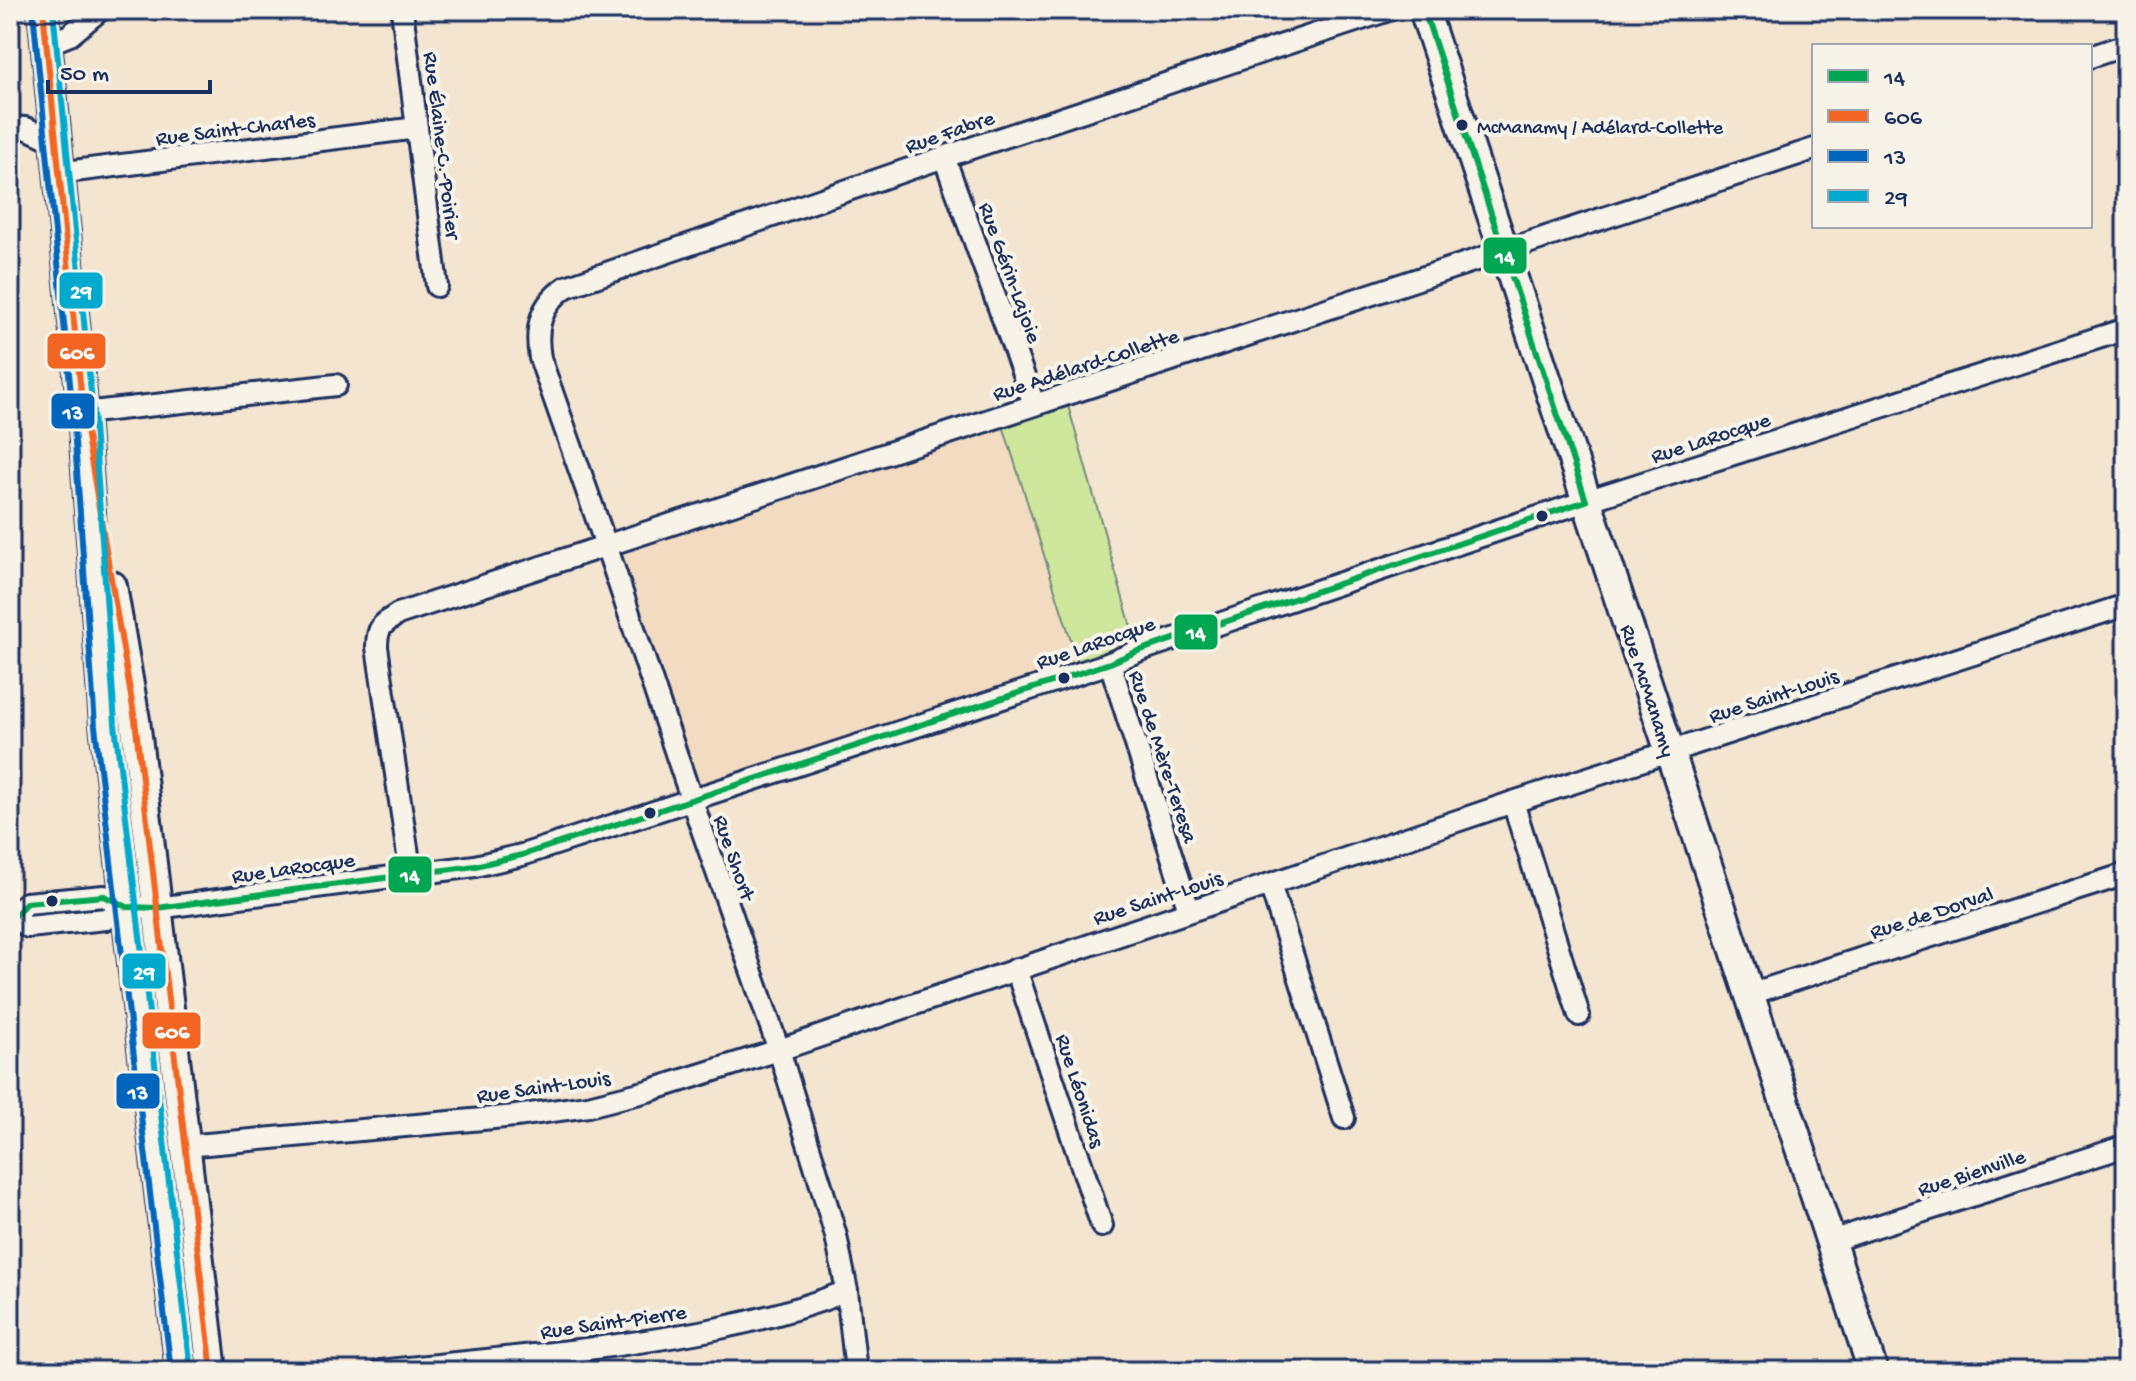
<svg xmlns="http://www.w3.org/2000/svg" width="2136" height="1381" font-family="'Gochi Hand',sans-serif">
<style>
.built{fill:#f2dbc1}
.green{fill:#cee79d;stroke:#748b7e;stroke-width:2}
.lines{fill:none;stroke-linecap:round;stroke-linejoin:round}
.street-casing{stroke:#1b2f5e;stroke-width:26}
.secondary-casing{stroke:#1b2f5e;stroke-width:34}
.street{stroke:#f7f3e8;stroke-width:20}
.secondary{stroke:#f7f3e8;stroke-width:28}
.bus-1-casing{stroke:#f7f3e8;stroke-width:12}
.bus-2-casing{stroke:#f7f3e8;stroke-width:12}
.bus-3-casing{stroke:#f7f3e8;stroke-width:12}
.bus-4-casing{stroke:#f7f3e8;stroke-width:12}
.bus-1{stroke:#00a651;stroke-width:6}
.bus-2{stroke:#f26522;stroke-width:6}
.bus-3{stroke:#0065bd;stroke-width:6}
.bus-4{stroke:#00a9ce;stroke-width:6}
.bus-dot{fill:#1b2f5e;stroke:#f7f3e8;stroke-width:3}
.labels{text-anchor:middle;stroke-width:8;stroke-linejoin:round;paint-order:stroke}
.bus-label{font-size:20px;fill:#1b2f5e;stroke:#f7f3e8;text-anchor:start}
.street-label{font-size:22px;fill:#1b2f5e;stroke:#f7f3e8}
.line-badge{stroke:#f7f3e8;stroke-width:3}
.badge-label{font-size:22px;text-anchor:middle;font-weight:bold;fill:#fff}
</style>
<rect width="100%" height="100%" fill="#f4e5d1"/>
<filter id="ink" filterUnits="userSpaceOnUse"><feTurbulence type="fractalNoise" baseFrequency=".0125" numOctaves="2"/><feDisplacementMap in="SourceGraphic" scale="16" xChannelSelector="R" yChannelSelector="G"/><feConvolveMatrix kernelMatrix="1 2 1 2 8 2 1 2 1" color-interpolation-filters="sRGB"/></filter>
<g filter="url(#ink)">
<path class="built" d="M1000,416L1081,672L691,798L606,545Z"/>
<path class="green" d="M1065,395L1138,651L1081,672L1000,416Z"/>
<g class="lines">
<g class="street-casing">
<g id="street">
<path d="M402,10L437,286"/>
<path d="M47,44L70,35L100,10"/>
<path d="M2090,57L2126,45"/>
<path d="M10,127L26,128L56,142"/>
<path d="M944,157L1034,404"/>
<path d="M58,173L417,128"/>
<path d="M83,413L336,385"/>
<path d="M1110,663L1189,910"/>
<path d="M1513,802L1579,1015"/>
<path d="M411,875L377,647C377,627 382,624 398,614L1814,149"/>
<path d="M1270,884L1344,1118"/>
<path d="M14,917L28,927L106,919L127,907"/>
<path d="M10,918L14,917L26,903L104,896L127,907L157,908L475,866L522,855L1110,663L1138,651L1586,501L2126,329"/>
<path d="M1016,969L1102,1226"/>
<path d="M1750,994L2126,874"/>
<path d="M185,1146L516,1116L588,1106L648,1091L779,1050L1513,802L2126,605"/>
<path d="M1831,1241L2126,1146"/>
<path d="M381,1371C453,1363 524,1357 595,1348C681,1337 766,1323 847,1291"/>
<path d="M856,1371L847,1291L836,1236L821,1185L779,1050L691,798L606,545L540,358C535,328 540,305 566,287L944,157L1389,10"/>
</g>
</g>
<g class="secondary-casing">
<g id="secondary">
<path d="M43,10L83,413L105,725L181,1371"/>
<path d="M1424,10L1670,752L1873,1371"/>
<path d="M112,586L135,720L212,1371"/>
</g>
</g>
<use href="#street" class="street"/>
<use href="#secondary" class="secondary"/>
<g class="bus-1-casing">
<g id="bus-1">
<path d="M1424,10L1586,501"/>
<path d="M10,918L14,917L26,903L104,896L127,907L157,908L475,866L522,855L1110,663L1138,651L1586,501"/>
</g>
</g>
<g class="bus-2-casing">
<path id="bus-2" d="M43,10L83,413L135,720L212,1371"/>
</g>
<g class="bus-3-casing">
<path id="bus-3" d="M33,11L73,414L95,726L171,1371"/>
</g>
<g class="bus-4-casing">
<path id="bus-4" d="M53,10L93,412L115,724L191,1370"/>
</g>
<use href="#bus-1" class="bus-1"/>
<use href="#bus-2" class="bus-2"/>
<use href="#bus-3" class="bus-3"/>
<use href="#bus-4" class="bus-4"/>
</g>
</g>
<g class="bus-dot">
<circle cx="1462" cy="125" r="7"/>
<circle cx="1542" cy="516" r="7"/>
<circle cx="1064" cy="678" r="7"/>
<circle cx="650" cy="813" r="7"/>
<circle cx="52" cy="901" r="7"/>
</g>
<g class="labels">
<g class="bus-label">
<text x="1477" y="133">McManamy / Adélard-Collette</text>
</g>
<g class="street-label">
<text transform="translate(235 127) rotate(-7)" y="8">Rue Saint-Charles</text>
<text transform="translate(949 130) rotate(-19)" y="8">Rue Fabre</text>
<text transform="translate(444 145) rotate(83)" y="8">Rue Élaine-C.-Poirier</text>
<text transform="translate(1012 272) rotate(70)" y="8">Rue Gérin-Lajoie</text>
<text transform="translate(1085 363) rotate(-18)" y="8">Rue Adélard-Collette</text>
<text transform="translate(1710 436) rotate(-18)" y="8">Rue LaRocque</text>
<text transform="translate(1095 641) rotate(-19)" y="8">Rue LaRocque</text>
<text transform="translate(1650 690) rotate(72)" y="8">Rue McManamy</text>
<text transform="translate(1773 694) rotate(-18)" y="8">Rue Saint-Louis</text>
<text transform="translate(1165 756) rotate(72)" y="8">Rue de Mère-Teresa</text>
<text transform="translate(736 857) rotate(71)" y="8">Rue Short</text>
<text transform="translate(293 866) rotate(-8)" y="8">Rue LaRocque</text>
<text transform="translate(1157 896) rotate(-18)" y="8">Rue Saint-Louis</text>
<text transform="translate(1931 911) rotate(-18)" y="8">Rue de Dorval</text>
<text transform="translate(543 1085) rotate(-8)" y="8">Rue Saint-Louis</text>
<text transform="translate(1082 1090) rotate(72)" y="8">Rue Léonidas</text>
<text transform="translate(1971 1171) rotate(-18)" y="8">Rue Bienville</text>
<text transform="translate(613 1320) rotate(-8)" y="8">Rue Saint-Pierre</text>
</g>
</g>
<g class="line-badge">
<rect x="1482" y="236" width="46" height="39" rx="8" fill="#00a651"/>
<rect x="58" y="271" width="46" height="39" rx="8" fill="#00a9ce"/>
<rect x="46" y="332" width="61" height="38" rx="8" fill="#f26522"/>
<rect x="50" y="392" width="46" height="38" rx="8" fill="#0065bd"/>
<rect x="1173" y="613" width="46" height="38" rx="8" fill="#00a651"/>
<rect x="387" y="855" width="46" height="39" rx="8" fill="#00a651"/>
<rect x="121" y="952" width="46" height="38" rx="8" fill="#00a9ce"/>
<rect x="141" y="1011" width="61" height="39" rx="8" fill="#f26522"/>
<rect x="115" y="1072" width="46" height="38" rx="8" fill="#0065bd"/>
</g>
<g class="badge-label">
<text x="1505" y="263">14</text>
<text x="81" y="298">29</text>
<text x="77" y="359">606</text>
<text x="73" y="419">13</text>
<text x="1196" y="639">14</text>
<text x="410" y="882">14</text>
<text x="144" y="979">29</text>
<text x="172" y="1038">606</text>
<text x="138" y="1099">13</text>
</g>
<rect width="2136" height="1381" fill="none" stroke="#f7f3e8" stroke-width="40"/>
<rect x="20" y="20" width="2096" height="1341" fill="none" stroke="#1b2f5e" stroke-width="3" filter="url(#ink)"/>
<rect x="1812" y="44" width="280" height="184" fill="#f7f3e8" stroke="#9fa5b1" stroke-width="2"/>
<rect x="1828" y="70" width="40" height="12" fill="#00a651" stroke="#9fa5b1" stroke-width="2"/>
<text x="1884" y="84" font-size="24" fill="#1b2f5e">14</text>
<rect x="1828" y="110" width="40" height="12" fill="#f26522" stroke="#9fa5b1" stroke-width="2"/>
<text x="1884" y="124" font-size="24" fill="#1b2f5e">606</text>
<rect x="1828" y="150" width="40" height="12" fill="#0065bd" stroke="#9fa5b1" stroke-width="2"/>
<text x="1884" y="164" font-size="24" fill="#1b2f5e">13</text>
<rect x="1828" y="190" width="40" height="12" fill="#00a9ce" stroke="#9fa5b1" stroke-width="2"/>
<text x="1884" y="204" font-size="24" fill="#1b2f5e">29</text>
<path d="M48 80v12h162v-12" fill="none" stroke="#1b2f5e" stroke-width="4"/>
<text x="60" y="80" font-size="24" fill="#1b2f5e" stroke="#f7f3e8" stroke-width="6" paint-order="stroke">50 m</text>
</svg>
